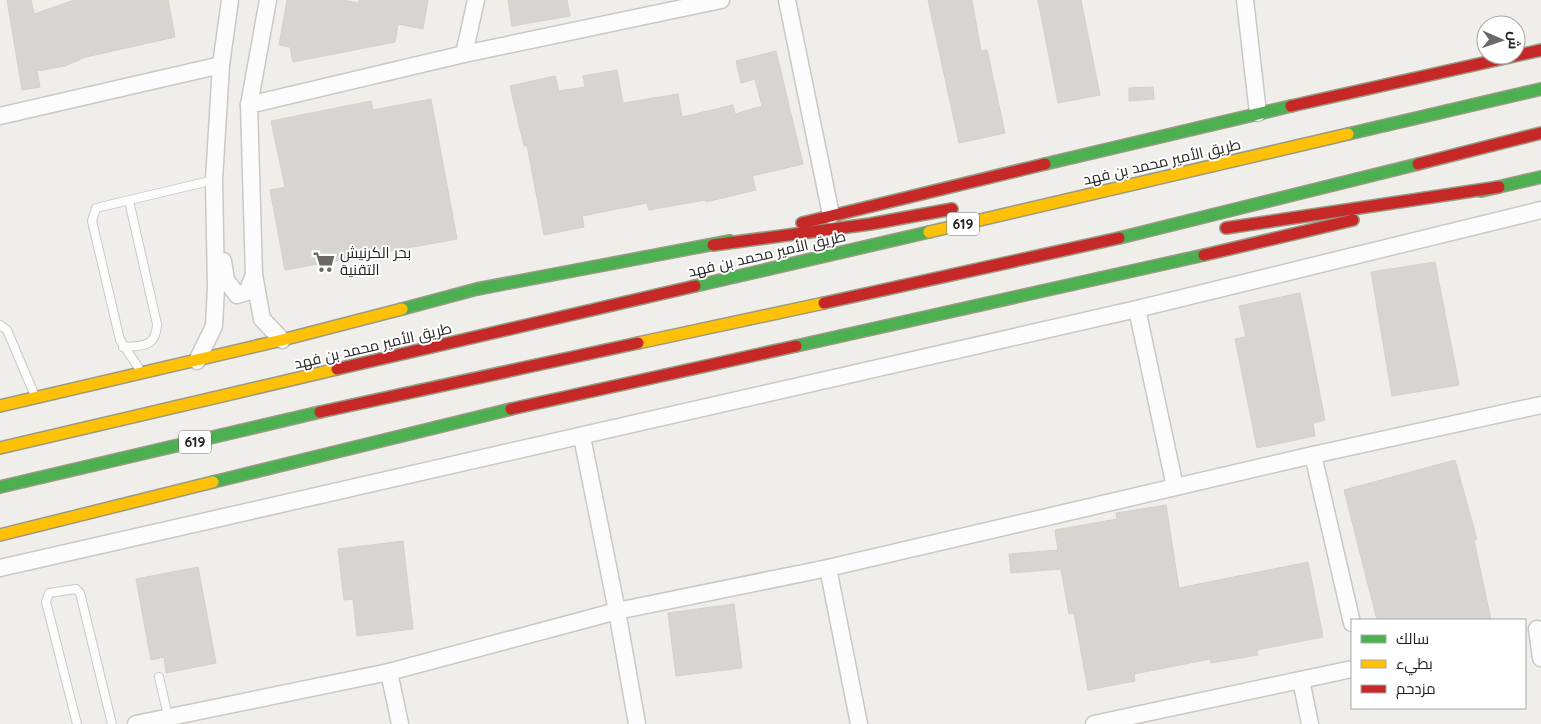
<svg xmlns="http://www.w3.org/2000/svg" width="1541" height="724" font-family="Quicksand,Cairo,sans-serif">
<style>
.building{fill:#d7d4d2;stroke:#d3d0cc}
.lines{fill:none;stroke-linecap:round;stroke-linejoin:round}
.lane-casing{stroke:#c9c8c7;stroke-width:10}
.street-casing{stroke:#c9c8c7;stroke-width:19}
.fast-casing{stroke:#999a82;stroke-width:14}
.slow-casing{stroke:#999a82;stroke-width:14}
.jam-casing{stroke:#999a82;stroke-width:14}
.lane{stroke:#fdfcfc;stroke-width:8}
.street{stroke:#fdfcfc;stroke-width:16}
.fast{stroke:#4caf50;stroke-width:11}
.slow{stroke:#ffc107;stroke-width:11}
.jam{stroke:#c62828;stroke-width:11}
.labels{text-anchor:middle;stroke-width:4;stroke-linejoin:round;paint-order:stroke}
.shield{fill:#fff;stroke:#646464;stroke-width:1}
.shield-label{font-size:14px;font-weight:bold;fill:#222}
.street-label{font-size:15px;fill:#222;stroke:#fff}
.poi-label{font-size:15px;fill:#222;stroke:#fff;text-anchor:start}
</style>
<rect width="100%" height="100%" fill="#f0eeeb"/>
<g class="building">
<path d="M7,0H31L34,14L74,0H168L175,37L86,57L65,66L37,71L40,87L22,90Z"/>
<path d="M287,0H343L358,3L359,0H428L423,29L398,24L395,42L293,62L290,47L279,45Z"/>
<path d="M508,0H567L570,16L512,26Z"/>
<path d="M928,0H972L981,51L987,50L1005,133L959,143Z"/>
<path d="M1038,0H1081L1100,95L1058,103Z"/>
<path d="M776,51L803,164L752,176L756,190L706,202L705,200L649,210L647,203L582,216L584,227L544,235L527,145L524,146L510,86L555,76L559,91L585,87L583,76L617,70L623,103L678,94L682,117L733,105L735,114L762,106L755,79L741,83L736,61Z"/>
<path d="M1153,87L1154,99L1129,101V88Z"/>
<path d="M431,99L457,239L285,270L270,190L285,187L271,121L371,101L373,110Z"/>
<path d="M1435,262L1459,385L1392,396L1371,272Z"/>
<path d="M1300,293L1325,420L1313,423L1315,436L1257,448L1235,339L1246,337L1239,306Z"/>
<path d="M1455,460L1477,539L1474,540L1491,620H1377L1344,490Z"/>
<path d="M1166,505L1179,588L1308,562L1323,637L1257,650L1258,655L1211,663L1210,659L1134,674L1135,681L1088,690L1074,613L1069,614L1061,569L1011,573L1009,554L1058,550L1055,530L1117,519L1116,513Z"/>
<path d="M403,541L413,629L357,636L353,599L344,600L338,549Z"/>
<path d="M198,567L216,663L166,673L164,657L151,660L136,579Z"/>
<path d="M734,604L742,668L676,676L668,613Z"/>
</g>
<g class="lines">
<g class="lane-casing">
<g id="lane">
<path d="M0,325L7,330L35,396"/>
<path d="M123,347C143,346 156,347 157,324L129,201"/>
<path d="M140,370L120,340L92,221L96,208L214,180"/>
<path d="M159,677L168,716"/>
<path d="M77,724L46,602L49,593L76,589L80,593L112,724"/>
</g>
</g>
<g class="street-casing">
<g id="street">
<path d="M268,0L249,105L254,275L262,319L282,340"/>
<path d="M787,0L831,215"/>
<path d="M1245,0L1258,113"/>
<path d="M464,54L476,0"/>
<path d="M249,105L464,54L721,0"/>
<path d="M0,116L221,65"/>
<path d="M223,261L226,280L237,295L247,292L254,275"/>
<path d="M1137,309L1175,487"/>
<path d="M197,361L214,326L216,287L214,180L221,65L230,0"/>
<path d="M582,437L617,611L637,724"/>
<path d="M1313,455L1352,623"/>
<path d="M0,568L1137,309L1541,210"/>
<path d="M828,568L859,724"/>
<path d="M1537,629L1541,658"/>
<path d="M389,672L400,724"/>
<path d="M1301,680L1310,724"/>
<path d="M136,724L389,672L617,611L828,568L1313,455L1541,405"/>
<path d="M1094,724L1352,669"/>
</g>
</g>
<g class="fast-casing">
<g id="fast">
<path d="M1348,134L1541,89"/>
<path d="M1045,164L1291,106"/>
<path d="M1481,191L1541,177"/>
<path d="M1119,238L1418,164"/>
<path d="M695,286L929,232"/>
<path d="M402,309L477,289L730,241"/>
<path d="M796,346L1204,255"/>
<path d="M213,482L511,409"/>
<path d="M0,487L320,412"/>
</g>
</g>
<g class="slow-casing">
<g id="slow">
<path d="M929,232L1348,134"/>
<path d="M638,343L824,303"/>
<path d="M0,406L282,340L402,309"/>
<path d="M0,448L337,369"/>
<path d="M0,535L213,482"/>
</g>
</g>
<g class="jam-casing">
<g id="jam">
<path d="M1291,106L1541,50"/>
<path d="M1418,164L1541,133"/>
<path d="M802,223L1045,164"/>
<path d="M1226,228L1499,187"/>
<path d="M713,245L870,224L952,209"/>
<path d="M1204,255L1353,220"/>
<path d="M824,303L1119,238"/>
<path d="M337,369L695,286"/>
<path d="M511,409L796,346"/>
<path d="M320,412L638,343"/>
</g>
</g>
<use href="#lane" class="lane"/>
<use href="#street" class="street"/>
<use href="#fast" class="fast"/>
<use href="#slow" class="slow"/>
<use href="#jam" class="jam"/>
</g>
<defs>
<g id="supermarket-bare" transform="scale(1.725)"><path d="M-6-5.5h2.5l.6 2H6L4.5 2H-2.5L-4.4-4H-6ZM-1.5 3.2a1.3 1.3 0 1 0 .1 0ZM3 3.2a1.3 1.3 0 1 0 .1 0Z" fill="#6a6968" stroke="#fff" stroke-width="2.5" paint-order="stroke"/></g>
</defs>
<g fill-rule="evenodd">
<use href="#supermarket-bare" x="324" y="262"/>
</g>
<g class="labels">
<g class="shield">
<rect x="947" y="212.5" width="32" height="23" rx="4"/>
<rect x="179" y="430.5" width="32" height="23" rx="4"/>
</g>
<g class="shield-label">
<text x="963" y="229">619</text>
<text x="195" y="447">619</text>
</g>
<g class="street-label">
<text transform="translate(1162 162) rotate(-13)" y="5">طريق الأمير محمد بن فهد</text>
<text transform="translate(767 254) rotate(-13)" y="5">طريق الأمير محمد بن فهد</text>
<text transform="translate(373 346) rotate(-13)" y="5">طريق الأمير محمد بن فهد</text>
</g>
<g class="poi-label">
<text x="340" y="258">بحر الكرنيش<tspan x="340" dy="17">التقنية</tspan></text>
</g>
</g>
<rect x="1351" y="619" width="175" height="90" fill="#ffffff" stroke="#a7a7a7"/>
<rect x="1361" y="635" width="25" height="8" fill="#4caf50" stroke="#a7a7a7"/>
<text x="1396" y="644" font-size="15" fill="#222222">سالك</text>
<rect x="1361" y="660" width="25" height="8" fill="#ffc107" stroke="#a7a7a7"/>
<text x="1396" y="669" font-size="15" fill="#222222">بطيء</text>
<rect x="1361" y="685" width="25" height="8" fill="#c62828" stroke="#a7a7a7"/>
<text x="1396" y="694" font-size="15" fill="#222222">مزدحم</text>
<g transform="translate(1501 40) rotate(92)"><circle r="24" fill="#ffffff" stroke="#a7a7a7"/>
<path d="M0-4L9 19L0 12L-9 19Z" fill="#6a6968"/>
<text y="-8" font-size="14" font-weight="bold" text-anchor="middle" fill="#222222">ش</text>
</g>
</svg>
